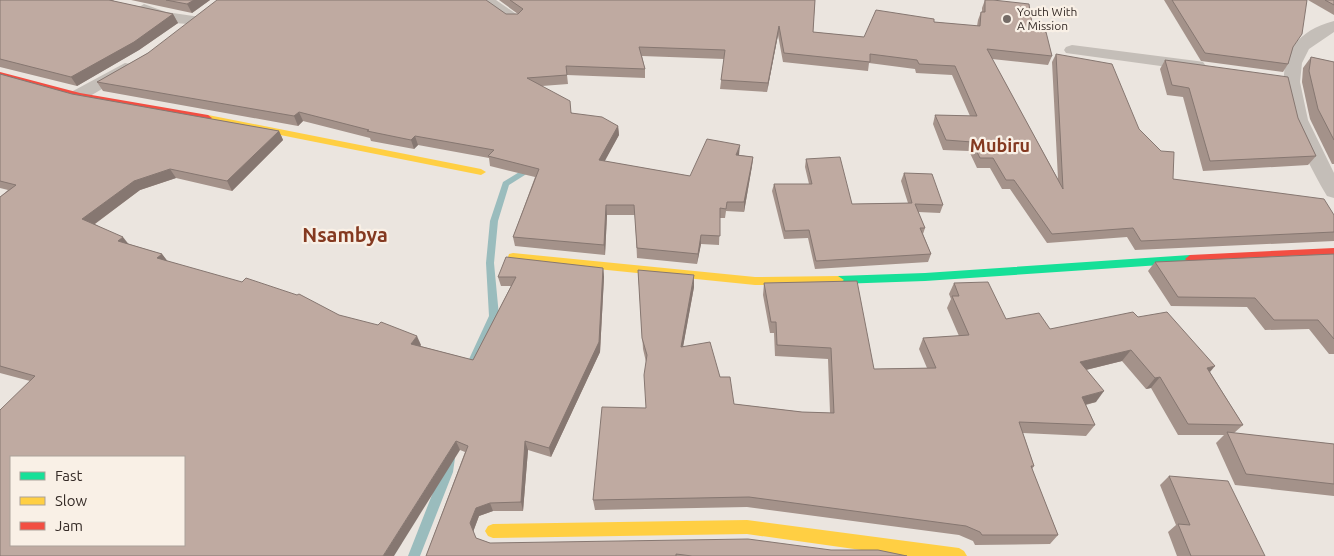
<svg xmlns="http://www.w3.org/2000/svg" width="1334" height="556" font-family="Ubuntu,sans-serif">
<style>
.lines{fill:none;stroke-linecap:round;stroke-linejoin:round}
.stream{fill:#9abcbd;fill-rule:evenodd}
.street{fill:#c4beb8;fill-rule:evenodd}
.fast{fill:#16e098;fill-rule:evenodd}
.slow{fill:#ffcf43;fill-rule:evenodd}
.jam{fill:#f24e42;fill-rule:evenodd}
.wall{fill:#a4928a}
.shaded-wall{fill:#867771}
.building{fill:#bfaaa1;stroke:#867771;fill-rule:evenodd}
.poi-dot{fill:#756c67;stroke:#f9f0e6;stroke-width:2}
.labels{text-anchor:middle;stroke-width:4.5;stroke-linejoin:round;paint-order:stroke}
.far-poi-label{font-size:12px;fill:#352b27;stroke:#f9f0e6;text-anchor:start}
.quarter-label{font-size:18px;font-weight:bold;fill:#843920;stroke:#f9f0e6}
.district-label{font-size:20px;font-weight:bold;fill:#843920;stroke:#f9f0e6}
</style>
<rect width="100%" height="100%" fill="#ebe5df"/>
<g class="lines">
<g class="stream">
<path d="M529,166H532L536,168L509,185L498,221L494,263L499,316L474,370L472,373L469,374L466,373L464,370L489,316L486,263L490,221L503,182Z"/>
<path d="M450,453L454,455L455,458L453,472L420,556H408L441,472L446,455Z"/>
</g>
<g class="street">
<path d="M479,0H496L522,18L519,21H509Z"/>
<path d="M144,4L166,12L200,17L203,20C196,30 143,19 136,9Z"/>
<path d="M1334,21V32L1309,49L1302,63L1300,82L1308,120L1334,173V198L1327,196L1324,191C1296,141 1245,44 1334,21Z"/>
<path d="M1072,45L1197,61L1203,62L1206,66L1203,70L1197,71L1066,53L1064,50L1066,47Z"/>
<path d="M125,63L131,64L134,68L131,72L85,99H73L70,95L73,91Z"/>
</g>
<path class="fast" d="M1190,255L1195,259L1190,263L925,281L838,284L832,280L838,276L925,273Z"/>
<g class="slow">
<path d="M208,115L481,169L486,172L481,175L205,120L204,118Z"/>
<path d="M513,253L755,277L838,276L844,280L838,284L755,285L509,260L508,257L509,254Z"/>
<path d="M747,520L959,548L964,551L967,556H904L747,534L493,538L488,536L485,531L488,526L493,524Z"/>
</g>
<g class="jam">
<path d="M0,72L80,93L208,115L212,118L208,121L79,98L0,77Z"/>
<path d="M1334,248V256L1190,263L1185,259L1190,255Z"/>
</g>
</g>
<g class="wall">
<path d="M0,0H114L113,1L173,14L178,23L139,50L77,86L0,67Z"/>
<path d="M131,0H210L192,13Z"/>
<path d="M499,0H815L813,32L864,37L934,22L977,26L978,20L981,12H982V8L985,0L1033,30L1052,56L1048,65L992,59L1058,179L1052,62L1056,54L1139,129L1173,179L1334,215V241L1135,250L1127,237L1047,243L1010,189H1002L990,168H977L969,151L943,150L933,124L935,115L970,116L952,75L916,73L915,69L869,63L868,71L783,62L778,35L767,92L720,89L724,59L642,56L645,69V78L567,75L568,84L542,86L572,113L618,126L619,135L604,161L690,176L739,155L753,157L752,166L744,212L726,211L725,218H720L719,245L701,244L697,264L637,258L635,215H607L605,255L515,246L513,237L535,177L490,166L489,158L418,145L414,149L371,141L370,138L303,121L298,126L103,91L97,82L148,53L506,14H518Z"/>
<path d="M1164,0H1307L1288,64L1283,72L1201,61Z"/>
<path d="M1308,0H1334V15Z"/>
<path d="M1311,57L1334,62V164H1332L1310,119L1302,82L1303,68Z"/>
<path d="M1165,60L1298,118L1316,156L1308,165L1203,171L1183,97L1167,95L1160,69Z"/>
<path d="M0,74L72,94L279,131L283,140L232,191L176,178L140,190L95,224L129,244L162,254L167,261L339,315L421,345L420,346L473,360L511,286H501L498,277L603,268L604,277L600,352L551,457L528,450L523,511H493L479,516L473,532L476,538L490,543L831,550L907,556H426L465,452L460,450L30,381L0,373V197L8,190L0,188Z"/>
<path d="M806,159L852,204L908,203L901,181L904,173L943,205L940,213L918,212L925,228L923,234L931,254L928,262L815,269L808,238L784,239L772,191L774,184H809L805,167Z"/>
<path d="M1334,254V354H1329L1309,329L1265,330L1247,307L1171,306L1148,271L1155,262Z"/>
<path d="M638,270L694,287L683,346L720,377L734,404L802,412L830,413L828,359L775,356L774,333H770L763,295L764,283L874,369L927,368L919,349L923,338L959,336L947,308L951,299L949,294L954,283L1006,319L1050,329L1138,317L1210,372L1243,425L1234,433L1334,444V496L1235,485L1216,443L1224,435H1178L1151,388L1146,389L1122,361L1086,370L1096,402L1086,405L1095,425L1086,436L1023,433L1034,466L1032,469L1058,535L1050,544L975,545L973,541L959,535L747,507L595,510L593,500L646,408V362L643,349Z"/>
<path d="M1169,476L1265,556H1177L1168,532L1176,525L1160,485Z"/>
</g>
<g class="shaded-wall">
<path d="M194,0H210L192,13L187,4Z"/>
<path d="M173,14L178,23L139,50L77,86L71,77Z"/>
<path d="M779,26L778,35L767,92L768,83Z"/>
<path d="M299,112L303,121L298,126L294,116Z"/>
<path d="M618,126L619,135L600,170L599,160Z"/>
<path d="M279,131L283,140L232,191L227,181Z"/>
<path d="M415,136L418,145L414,149L411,140Z"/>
<path d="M740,145L739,155H736Z"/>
<path d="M753,157L752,166L744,212V202Z"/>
<path d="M170,169L176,178L140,190L89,228L82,219L134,181Z"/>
<path d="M606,205L607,215L605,255L604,245Z"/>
<path d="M701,235V244L697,264L698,254Z"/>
<path d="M123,237L130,246L118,241Z"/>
<path d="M162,254L169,263L157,258Z"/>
<path d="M603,268L604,277L600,352L551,457L549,448Z"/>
<path d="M694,275V287L681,358V347Z"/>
<path d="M417,336L421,345L415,353L411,344Z"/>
<path d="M1131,350L1122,361L1073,373L1080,362Z"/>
<path d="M1215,366L1205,378L1207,368Z"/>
<path d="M1160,377L1151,388L1146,389L1155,378Z"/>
<path d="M1104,391L1096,402L1074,407L1082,397Z"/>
<path d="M456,441L460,450L394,556H383Z"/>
<path d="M525,441L528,450L523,511L521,502Z"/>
<path d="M490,503L493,511L479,516L473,532L470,523L476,508Z"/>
</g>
<g class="building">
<path d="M0,0H109L173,14L134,42L71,77L0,59Z"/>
<path d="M166,0H194L187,4Z"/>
<path d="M217,0H486L506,14H518L523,9L510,0H815L813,32L864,37L876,10L934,19V22L980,26L981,12H985V0H993L1029,4L1033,30L1046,32L1052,56L987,49L1063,189L1056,54L1112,64L1139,129L1161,151L1174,152L1173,179L1324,199L1334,215V232L1141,241L1133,228L1052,234L1014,180H1006L993,158H980L972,142L946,140L935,115L977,116L955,66L919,64L917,60L870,54V62L784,53L779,26L768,83L721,80L725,50L639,47L645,69L566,66L567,75L527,78L570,101L571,113L602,117L618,126L599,160L690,176L707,139L740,145L736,155L753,157L744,202H727L726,209L720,208V236L701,235L698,254L637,248L634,205H606L604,245L513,237L539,169L488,156L494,150L415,136L411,140L367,131L369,130L299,112L294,116L97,82L148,53Z"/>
<path d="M1172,0H1307L1302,34L1293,47L1288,64L1205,53Z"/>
<path d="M1325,0H1334V5Z"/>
<path d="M1311,57L1334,62V140L1318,109L1309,71Z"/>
<path d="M1165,60L1288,77L1298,118L1316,156L1210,161L1189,88L1172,85Z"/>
<path d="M0,74L72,94L279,131L227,181L170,169L134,181L82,219L123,237L118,241L162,254L157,258L242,282L246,278L297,295L299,294L339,315L378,325L381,322L417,336L411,344L473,360L516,277H498L506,257L603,268L599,342L549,448L525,441L521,502L490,503L476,508L470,523L476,538L490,543L748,539L831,550H878L907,556H692L676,554V556H426L468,446L456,441L383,556H0V410L35,376L0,366V197L16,185L0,181ZM11,457H184V545H11Z"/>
<path d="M840,157L852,204L912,203L904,173L932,174L943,205L915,204L925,228H920L931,254L816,261L809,230L785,231L774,184H812L806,159Z"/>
<path d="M1334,254V339L1318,320H1274L1255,298L1178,297L1155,262Z"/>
<path d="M638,270L694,275L681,347L710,342L720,377H730L734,404L802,412L834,413L831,348L777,345L776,322H771L764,283L857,281L874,369L936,368L923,338L969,335L952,296H959L954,283L988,282L1006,319L1039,313L1050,329L1133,312L1138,317L1167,312L1215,366L1207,368L1243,425L1188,424L1160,377L1155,378L1131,350L1080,362L1104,391L1082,397L1095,425L1019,422L1034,466H1031L1058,535H982L980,532L966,526L749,497L593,500L602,407L646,408L644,375L647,355L642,338Z"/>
<path d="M1227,432L1334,444V484L1246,474Z"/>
<path d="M1169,476L1228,481L1265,556H1191L1178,524L1190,525Z"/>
</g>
<circle class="poi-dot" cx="1007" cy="19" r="5"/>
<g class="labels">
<g class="far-poi-label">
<text x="1017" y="16">Youth With<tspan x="1017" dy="14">A Mission</tspan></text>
</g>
<g class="quarter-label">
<text x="1000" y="152">Mubiru</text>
</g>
<g class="district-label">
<text x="345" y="242">Nsambya</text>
</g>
</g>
<rect x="10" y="456" width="175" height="90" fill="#f9f0e6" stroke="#aba19a"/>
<rect x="20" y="472" width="25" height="8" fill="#16e098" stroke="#aba19a"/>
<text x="55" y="481" font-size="15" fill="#352b27">Fast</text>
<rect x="20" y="497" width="25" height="8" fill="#ffcf43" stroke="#aba19a"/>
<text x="55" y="506" font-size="15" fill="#352b27">Slow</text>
<rect x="20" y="522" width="25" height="8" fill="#f24e42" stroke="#aba19a"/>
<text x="55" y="531" font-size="15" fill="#352b27">Jam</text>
</svg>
